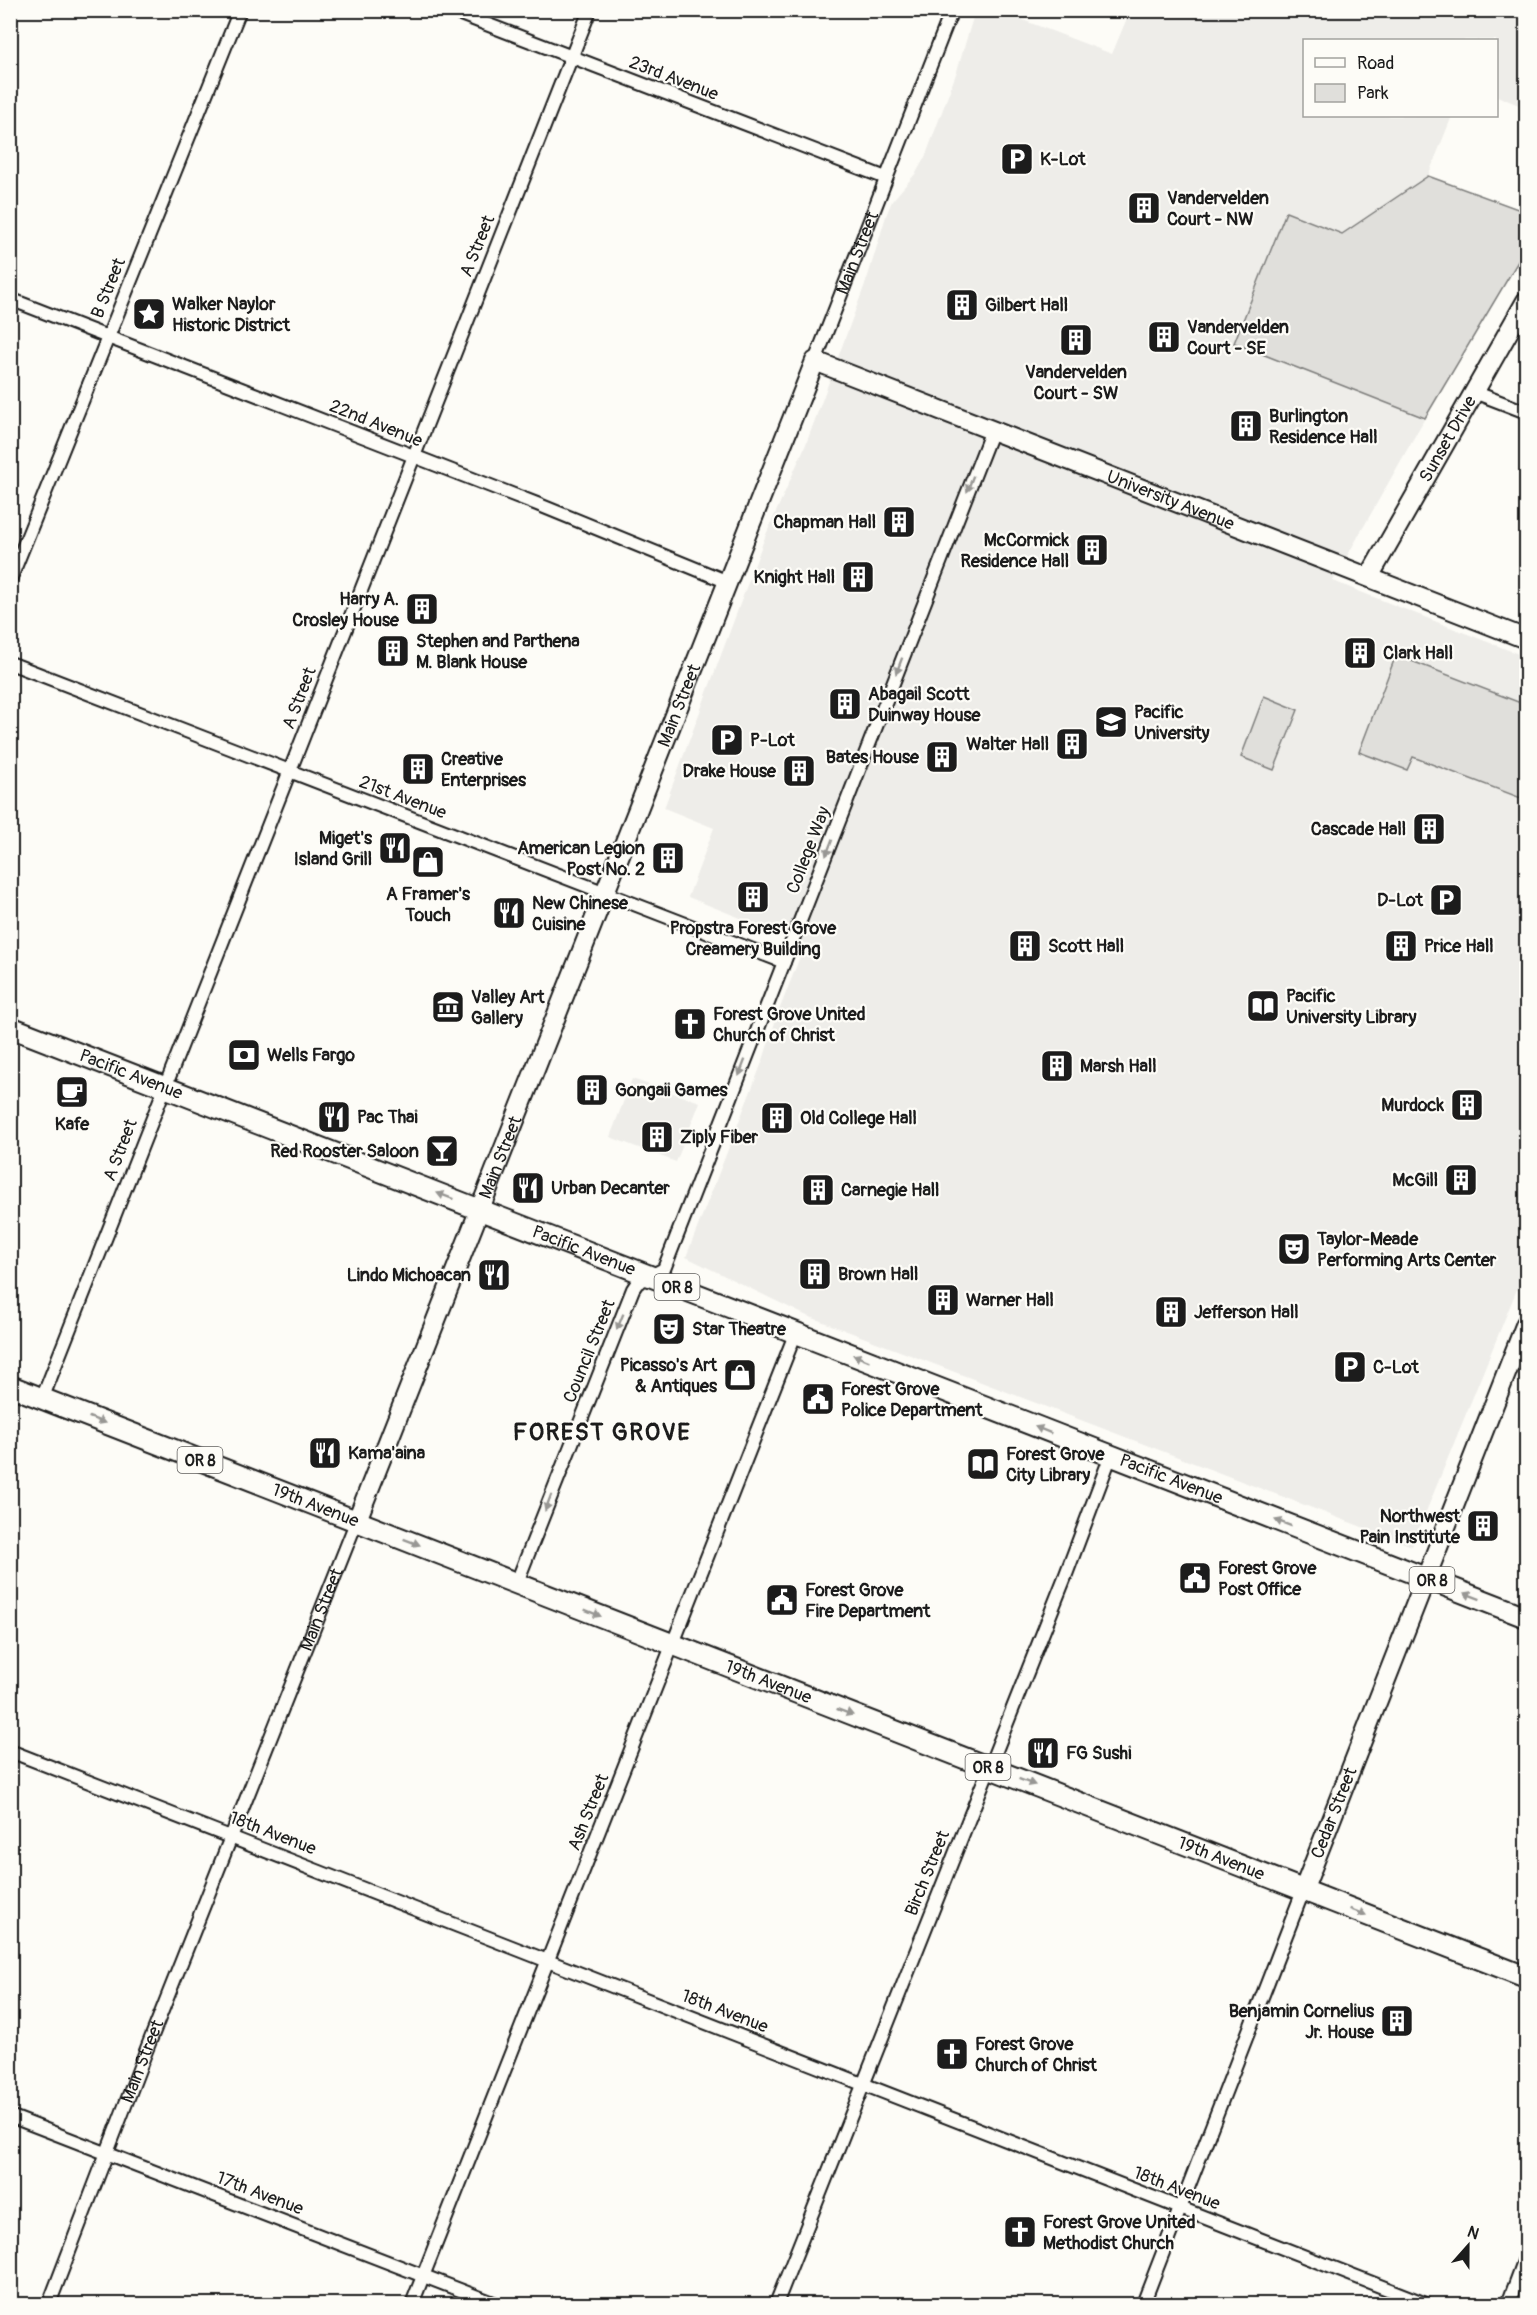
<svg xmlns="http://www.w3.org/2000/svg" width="1537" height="2315" font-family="Pangolin,sans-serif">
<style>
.built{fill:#eeede9}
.green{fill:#e0dfdb;stroke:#7e7e7c;stroke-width:1.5}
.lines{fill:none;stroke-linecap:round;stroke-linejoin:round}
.street-casing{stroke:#1c1c1c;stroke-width:16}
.secondary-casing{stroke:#1c1c1c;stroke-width:22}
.primary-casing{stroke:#1c1c1c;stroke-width:24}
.street{stroke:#fdfcf7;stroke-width:12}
.secondary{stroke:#fdfcf7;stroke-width:18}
.primary{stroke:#fdfcf7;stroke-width:20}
.oneway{fill:#989794}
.labels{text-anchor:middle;stroke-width:4.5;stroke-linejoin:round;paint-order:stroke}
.shield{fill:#fdfcf7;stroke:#605f5e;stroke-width:1.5}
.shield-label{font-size:16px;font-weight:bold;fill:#1c1c1c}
.street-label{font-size:18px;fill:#1c1c1c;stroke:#fdfcf7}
.poi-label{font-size:18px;font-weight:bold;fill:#1c1c1c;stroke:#fdfcf7;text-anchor:start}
.district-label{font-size:24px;font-weight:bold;letter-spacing:1.5px;fill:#1c1c1c;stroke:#fdfcf7}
</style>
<rect width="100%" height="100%" fill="#fdfcf7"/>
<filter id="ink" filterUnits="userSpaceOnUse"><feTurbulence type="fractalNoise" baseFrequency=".0167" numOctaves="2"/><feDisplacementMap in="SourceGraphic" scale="12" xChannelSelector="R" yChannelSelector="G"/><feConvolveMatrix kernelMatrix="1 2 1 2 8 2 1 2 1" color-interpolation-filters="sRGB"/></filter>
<g filter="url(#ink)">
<g class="built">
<path d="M975,11H999L1112,54L1130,11H1526V108L1497,96L1496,40H1304V116H1452L1428,176L1342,234L1234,343L1425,418L1333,581L1526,657V1267L1412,1546L805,1315L686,1257L763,1060L778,1013L805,944L688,897L714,828L664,808L765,537L806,444L868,276L886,216L892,201L916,173L926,155L957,71Z"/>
<path d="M632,1079L700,1102L676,1162L610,1137Z"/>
</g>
<g class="green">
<path d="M1428,176L1526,212V248L1425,418L1234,343L1286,212L1342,234Z"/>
<path d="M1396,655L1526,705V800L1413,757L1407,770L1359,752Z"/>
<path d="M1264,696L1298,710L1274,770L1241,757Z"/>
</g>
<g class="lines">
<g class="street-casing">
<g id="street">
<path d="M450,10L886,178"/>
<path d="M10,299L537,504L728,582"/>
<path id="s1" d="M815,361L952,10"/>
<path d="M1474,392L1526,412"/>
<path d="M10,580L240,10"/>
<path d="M10,663L784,962"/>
<path d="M42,1399L590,10"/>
<path d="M517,1582L633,1289L637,1283L664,1269L992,430"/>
<path d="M10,1751L1426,2304"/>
<path d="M10,2116L496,2304"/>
<path id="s2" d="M49,2304L146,2051L357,1520"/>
<path d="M412,2304L796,1332"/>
<path d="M776,2304L1065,1577L1111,1455"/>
<path d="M1143,2304L1303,1891"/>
<path d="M1508,2304L1526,2256"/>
</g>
</g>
<g class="secondary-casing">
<g id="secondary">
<path id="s3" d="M1369,577L1526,301"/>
<path id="s4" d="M357,1520L815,361L1526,639"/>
<path id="s5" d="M1303,1891L1526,1323"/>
</g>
</g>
<g class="primary-casing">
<g id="primary">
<path id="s6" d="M10,1027L1526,1617"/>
<path id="s7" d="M10,1386L1526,1977"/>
</g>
</g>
<use href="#street" class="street"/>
<use href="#secondary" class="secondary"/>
<use href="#primary" class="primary"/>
</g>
<defs><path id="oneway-solid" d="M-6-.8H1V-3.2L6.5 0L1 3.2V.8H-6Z" transform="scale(1.5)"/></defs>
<g class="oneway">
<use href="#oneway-solid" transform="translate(970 484) rotate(111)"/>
<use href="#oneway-solid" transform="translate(899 666) rotate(111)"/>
<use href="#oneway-solid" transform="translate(829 848) rotate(111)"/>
<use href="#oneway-solid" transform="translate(742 1068) rotate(111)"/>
<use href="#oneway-solid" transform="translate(445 1196) rotate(-159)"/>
<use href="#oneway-solid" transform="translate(620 1322) rotate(112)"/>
<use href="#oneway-solid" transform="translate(861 1358) rotate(-158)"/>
<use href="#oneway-solid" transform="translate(97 1420) rotate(21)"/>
<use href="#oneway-solid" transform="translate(1043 1430) rotate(-158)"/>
<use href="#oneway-solid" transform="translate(548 1503) rotate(111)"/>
<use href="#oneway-solid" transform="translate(1283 1523) rotate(-159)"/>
<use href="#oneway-solid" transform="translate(412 1542) rotate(21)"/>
<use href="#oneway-solid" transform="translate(1472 1596) rotate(-159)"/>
<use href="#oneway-solid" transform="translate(593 1613) rotate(22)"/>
<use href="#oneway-solid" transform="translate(845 1712) rotate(21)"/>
<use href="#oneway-solid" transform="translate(1027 1782) rotate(21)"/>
<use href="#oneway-solid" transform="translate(1358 1912) rotate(21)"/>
</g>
</g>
<defs>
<g id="parking-square" transform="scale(1.725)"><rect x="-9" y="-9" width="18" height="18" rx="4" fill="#1c1c1c" stroke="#fdfcf7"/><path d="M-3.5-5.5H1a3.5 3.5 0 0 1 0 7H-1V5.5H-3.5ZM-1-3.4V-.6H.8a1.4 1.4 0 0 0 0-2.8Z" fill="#fff"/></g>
<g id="building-square" transform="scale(1.725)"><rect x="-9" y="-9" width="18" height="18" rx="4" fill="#1c1c1c" stroke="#fdfcf7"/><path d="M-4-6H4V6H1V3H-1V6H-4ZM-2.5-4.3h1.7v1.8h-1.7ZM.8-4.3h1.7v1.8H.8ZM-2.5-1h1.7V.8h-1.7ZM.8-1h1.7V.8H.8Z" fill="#fff"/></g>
<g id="sight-square" transform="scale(1.725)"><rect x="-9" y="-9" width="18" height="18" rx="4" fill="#1c1c1c" stroke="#fdfcf7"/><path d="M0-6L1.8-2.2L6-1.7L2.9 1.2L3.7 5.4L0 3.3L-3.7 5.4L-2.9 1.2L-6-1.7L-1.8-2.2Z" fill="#fff"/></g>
<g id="university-square" transform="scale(1.725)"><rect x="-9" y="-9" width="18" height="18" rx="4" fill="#1c1c1c" stroke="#fdfcf7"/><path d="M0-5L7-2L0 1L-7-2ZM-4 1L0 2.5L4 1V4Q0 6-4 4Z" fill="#fff"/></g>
<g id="restaurant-square" transform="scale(1.725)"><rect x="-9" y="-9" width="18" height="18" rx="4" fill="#1c1c1c" stroke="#fdfcf7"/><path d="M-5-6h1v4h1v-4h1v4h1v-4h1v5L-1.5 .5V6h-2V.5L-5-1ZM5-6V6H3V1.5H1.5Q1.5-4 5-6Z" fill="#fff"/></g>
<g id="shop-square" transform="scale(1.725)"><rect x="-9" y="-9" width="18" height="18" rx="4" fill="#1c1c1c" stroke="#fdfcf7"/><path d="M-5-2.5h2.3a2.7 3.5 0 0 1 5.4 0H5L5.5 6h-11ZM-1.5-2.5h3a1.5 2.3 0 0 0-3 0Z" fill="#fff"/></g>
<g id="library-square" transform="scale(1.725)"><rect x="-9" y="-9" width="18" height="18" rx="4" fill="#1c1c1c" stroke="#fdfcf7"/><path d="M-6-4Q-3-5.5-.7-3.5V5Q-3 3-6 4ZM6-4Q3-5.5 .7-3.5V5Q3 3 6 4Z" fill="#fff"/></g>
<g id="museum-square" transform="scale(1.725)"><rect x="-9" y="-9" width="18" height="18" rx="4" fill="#1c1c1c" stroke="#fdfcf7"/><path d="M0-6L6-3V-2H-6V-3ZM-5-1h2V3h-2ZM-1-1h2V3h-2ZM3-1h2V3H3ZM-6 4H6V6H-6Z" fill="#fff"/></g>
<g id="church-square" transform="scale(1.725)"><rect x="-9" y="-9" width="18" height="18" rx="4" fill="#1c1c1c" stroke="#fdfcf7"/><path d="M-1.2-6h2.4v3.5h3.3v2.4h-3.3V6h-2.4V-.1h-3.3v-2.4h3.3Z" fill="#fff"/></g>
<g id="bank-square" transform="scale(1.725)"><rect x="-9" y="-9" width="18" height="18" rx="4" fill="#1c1c1c" stroke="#fdfcf7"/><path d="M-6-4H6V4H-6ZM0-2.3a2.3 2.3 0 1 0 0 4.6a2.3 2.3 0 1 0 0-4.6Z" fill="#fff"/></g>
<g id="cafe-square" transform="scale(1.725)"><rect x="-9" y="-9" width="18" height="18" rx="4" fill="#1c1c1c" stroke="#fdfcf7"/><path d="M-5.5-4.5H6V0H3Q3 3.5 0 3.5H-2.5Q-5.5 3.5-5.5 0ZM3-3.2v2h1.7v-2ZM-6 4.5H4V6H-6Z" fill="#fff"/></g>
<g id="bar-square" transform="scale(1.725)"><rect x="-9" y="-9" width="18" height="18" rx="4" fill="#1c1c1c" stroke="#fdfcf7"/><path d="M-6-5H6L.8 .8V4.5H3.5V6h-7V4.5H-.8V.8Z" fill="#fff"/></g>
<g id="theatre-square" transform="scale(1.725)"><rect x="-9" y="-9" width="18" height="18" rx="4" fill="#1c1c1c" stroke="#fdfcf7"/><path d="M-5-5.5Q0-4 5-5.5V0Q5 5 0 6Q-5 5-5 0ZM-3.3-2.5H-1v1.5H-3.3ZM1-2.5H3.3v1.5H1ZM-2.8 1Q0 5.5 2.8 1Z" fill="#fff"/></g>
<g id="civic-square" transform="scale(1.725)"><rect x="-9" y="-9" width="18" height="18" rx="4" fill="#1c1c1c" stroke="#fdfcf7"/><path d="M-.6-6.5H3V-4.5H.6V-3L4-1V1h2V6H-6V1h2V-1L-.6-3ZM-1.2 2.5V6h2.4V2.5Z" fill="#fff"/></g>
</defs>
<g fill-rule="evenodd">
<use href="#parking-square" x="1017" y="159"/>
<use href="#building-square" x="1144" y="208"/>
<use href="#building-square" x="962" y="305"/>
<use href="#sight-square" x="149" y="314"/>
<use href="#building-square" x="1164" y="337"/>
<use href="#building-square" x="1076" y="340"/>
<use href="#building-square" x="1246" y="426"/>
<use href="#building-square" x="899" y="522"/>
<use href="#building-square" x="1092" y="550"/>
<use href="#building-square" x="858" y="577"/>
<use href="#building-square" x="422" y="609"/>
<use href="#building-square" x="393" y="651"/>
<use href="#building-square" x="1360" y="653"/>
<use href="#building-square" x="845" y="704"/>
<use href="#university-square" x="1111" y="722"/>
<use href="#parking-square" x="727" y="740"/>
<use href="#building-square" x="1072" y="744"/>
<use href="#building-square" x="942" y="757"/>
<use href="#building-square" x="418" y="769"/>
<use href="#building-square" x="799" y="771"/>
<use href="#building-square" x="1429" y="829"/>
<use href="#restaurant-square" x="395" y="848"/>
<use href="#building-square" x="668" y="858"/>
<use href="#shop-square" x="428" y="862"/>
<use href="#building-square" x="753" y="897"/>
<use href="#parking-square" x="1446" y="900"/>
<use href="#restaurant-square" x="509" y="913"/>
<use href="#building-square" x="1025" y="946"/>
<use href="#building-square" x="1401" y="946"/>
<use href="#library-square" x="1263" y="1006"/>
<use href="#museum-square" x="448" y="1007"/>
<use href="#church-square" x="690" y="1024"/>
<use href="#bank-square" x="244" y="1055"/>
<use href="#building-square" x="1057" y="1066"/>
<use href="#building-square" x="592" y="1090"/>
<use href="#cafe-square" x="72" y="1092"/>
<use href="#building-square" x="1467" y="1105"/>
<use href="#restaurant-square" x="334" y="1117"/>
<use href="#building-square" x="777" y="1118"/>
<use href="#building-square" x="657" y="1137"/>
<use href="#bar-square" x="442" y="1151"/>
<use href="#building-square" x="1461" y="1180"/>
<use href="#restaurant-square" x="528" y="1188"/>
<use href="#building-square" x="818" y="1190"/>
<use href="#theatre-square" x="1294" y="1249"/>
<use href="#building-square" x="815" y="1274"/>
<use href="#restaurant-square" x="494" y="1275"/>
<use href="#building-square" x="943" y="1300"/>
<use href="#building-square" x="1171" y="1312"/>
<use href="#theatre-square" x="669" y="1329"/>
<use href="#parking-square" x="1350" y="1367"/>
<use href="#shop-square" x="740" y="1375"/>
<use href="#civic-square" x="818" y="1399"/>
<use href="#restaurant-square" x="325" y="1453"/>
<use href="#library-square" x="983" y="1464"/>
<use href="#building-square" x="1483" y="1526"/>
<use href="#civic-square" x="1195" y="1578"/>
<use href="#civic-square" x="782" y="1600"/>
<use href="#restaurant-square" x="1043" y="1753"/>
<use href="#building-square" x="1397" y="2021"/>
<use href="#church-square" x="952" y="2054"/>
<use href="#church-square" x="1020" y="2232"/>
</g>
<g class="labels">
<g class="shield">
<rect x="654.5" y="1274" width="45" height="26" rx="4.5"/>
<rect x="177.5" y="1447" width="45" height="26" rx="4.5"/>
<rect x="1409.5" y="1567" width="45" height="26" rx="4.5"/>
<rect x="965.5" y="1754" width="45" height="26" rx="4.5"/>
</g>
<g class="shield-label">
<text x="677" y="1293">OR 8</text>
<text x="200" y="1466">OR 8</text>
<text x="1432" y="1586">OR 8</text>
<text x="988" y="1773">OR 8</text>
</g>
<g class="street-label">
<text transform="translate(674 78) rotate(21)" y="6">23rd Avenue</text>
<text transform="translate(477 246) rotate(-68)" y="6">A Street</text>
<text dy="6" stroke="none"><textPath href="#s1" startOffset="116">Main Street</textPath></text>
<text transform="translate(108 288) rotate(-68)" y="6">B Street</text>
<text transform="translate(376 423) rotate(22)" y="6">22nd Avenue</text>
<text dy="6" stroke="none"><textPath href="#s3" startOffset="159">Sunset Drive</textPath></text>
<text dy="6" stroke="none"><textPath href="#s4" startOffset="1628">University Avenue</textPath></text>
<text transform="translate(299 698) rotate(-69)" y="6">A Street</text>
<text dy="6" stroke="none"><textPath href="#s4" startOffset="876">Main Street</textPath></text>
<text transform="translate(403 797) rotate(21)" y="6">21st Avenue</text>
<text transform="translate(808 850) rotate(-69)" y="6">College Way</text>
<text dy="6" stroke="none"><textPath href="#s6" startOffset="130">Pacific Avenue</textPath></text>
<text transform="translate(120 1150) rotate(-69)" y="6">A Street</text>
<text dy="6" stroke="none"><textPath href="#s4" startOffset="390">Main Street</textPath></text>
<text dy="6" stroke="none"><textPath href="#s6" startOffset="616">Pacific Avenue</textPath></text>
<text transform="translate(589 1351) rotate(-68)" y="6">Council Street</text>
<text dy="6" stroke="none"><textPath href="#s6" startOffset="1246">Pacific Avenue</textPath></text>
<text dy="6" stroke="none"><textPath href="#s7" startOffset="328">19th Avenue</textPath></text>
<text dy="6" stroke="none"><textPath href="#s2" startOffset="746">Main Street</textPath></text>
<text dy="6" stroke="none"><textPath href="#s7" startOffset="814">19th Avenue</textPath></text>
<text transform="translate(588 1812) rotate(-68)" y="6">Ash Street</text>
<text dy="6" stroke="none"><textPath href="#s5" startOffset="84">Cedar Street</textPath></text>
<text transform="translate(273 1833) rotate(21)" y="6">18th Avenue</text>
<text dy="6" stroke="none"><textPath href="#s7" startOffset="1300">19th Avenue</textPath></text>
<text transform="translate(927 1873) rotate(-68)" y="6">Birch Street</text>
<text transform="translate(725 2011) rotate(21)" y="6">18th Avenue</text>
<text dy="6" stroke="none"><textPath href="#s2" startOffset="260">Main Street</textPath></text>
<text transform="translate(1177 2188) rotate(21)" y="6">18th Avenue</text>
<text transform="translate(260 2193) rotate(21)" y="6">17th Avenue</text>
</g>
<g class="poi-label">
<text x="1040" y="165">K-Lot</text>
<text x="1167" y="204">Vandervelden<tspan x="1167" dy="21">Court - NW</tspan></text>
<text x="172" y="310">Walker Naylor<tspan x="172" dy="21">Historic District</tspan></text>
<text x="985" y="311">Gilbert Hall</text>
<text x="1187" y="333">Vandervelden<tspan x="1187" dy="21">Court - SE</tspan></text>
<text x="1076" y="378" text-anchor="middle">Vandervelden<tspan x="1076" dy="21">Court - SW</tspan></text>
<text x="1269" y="422">Burlington<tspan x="1269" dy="21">Residence Hall</tspan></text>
<text x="876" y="528" text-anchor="end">Chapman Hall</text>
<text x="1069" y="546" text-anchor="end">McCormick<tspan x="1069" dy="21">Residence Hall</tspan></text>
<text x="835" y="583" text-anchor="end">Knight Hall</text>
<text x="399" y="605" text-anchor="end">Harry A.<tspan x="399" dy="21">Crosley House</tspan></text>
<text x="416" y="647">Stephen and Parthena<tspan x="416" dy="21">M. Blank House</tspan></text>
<text x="1383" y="659">Clark Hall</text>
<text x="868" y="700">Abagail Scott<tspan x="868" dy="21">Duinway House</tspan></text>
<text x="1134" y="718">Pacific<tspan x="1134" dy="21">University</tspan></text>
<text x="750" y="746">P-Lot</text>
<text x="1049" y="750" text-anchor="end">Walter Hall</text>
<text x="919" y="763" text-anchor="end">Bates House</text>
<text x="441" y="765">Creative<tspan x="441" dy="21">Enterprises</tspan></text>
<text x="776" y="777" text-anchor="end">Drake House</text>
<text x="1406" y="835" text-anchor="end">Cascade Hall</text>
<text x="372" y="844" text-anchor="end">Miget's<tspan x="372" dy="21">Island Grill</tspan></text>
<text x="645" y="854" text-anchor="end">American Legion<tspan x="645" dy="21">Post No. 2</tspan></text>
<text x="428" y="900" text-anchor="middle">A Framer's<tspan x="428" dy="21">Touch</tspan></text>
<text x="1423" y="906" text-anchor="end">D-Lot</text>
<text x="532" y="909">New Chinese<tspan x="532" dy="21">Cuisine</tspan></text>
<text x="753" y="934" text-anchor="middle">Propstra Forest Grove<tspan x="753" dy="21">Creamery Building</tspan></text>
<text x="1048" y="952">Scott Hall</text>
<text x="1424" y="952">Price Hall</text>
<text x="1286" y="1002">Pacific<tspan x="1286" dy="21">University Library</tspan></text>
<text x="471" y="1003">Valley Art<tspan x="471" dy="21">Gallery</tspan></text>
<text x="713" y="1020">Forest Grove United<tspan x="713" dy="21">Church of Christ</tspan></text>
<text x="267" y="1061">Wells Fargo</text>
<text x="1080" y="1072">Marsh Hall</text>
<text x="615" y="1096">Gongaii Games</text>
<text x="1444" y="1111" text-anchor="end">Murdock</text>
<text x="357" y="1123">Pac Thai</text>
<text x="800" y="1124">Old College Hall</text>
<text x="72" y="1130" text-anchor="middle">Kafe</text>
<text x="680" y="1143">Ziply Fiber</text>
<text x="419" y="1157" text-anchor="end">Red Rooster Saloon</text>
<text x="1438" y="1186" text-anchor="end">McGill</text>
<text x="551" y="1194">Urban Decanter</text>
<text x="841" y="1196">Carnegie Hall</text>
<text x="1317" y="1245">Taylor-Meade<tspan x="1317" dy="21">Performing Arts Center</tspan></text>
<text x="838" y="1280">Brown Hall</text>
<text x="471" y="1281" text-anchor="end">Lindo Michoacan</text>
<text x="966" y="1306">Warner Hall</text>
<text x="1194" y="1318">Jefferson Hall</text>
<text x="692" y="1335">Star Theatre</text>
<text x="717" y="1371" text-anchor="end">Picasso's Art<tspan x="717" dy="21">&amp; Antiques</tspan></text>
<text x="1373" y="1373">C-Lot</text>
<text x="841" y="1395">Forest Grove<tspan x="841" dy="21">Police Department</tspan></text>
<text x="348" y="1459">Kama'aina</text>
<text x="1006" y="1460">Forest Grove<tspan x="1006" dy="21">City Library</tspan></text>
<text x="1460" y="1522" text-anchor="end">Northwest<tspan x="1460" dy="21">Pain Institute</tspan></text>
<text x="1218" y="1574">Forest Grove<tspan x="1218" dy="21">Post Office</tspan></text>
<text x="805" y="1596">Forest Grove<tspan x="805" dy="21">Fire Department</tspan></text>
<text x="1066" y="1759">FG Sushi</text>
<text x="1374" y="2017" text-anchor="end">Benjamin Cornelius<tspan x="1374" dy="21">Jr. House</tspan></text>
<text x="975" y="2050">Forest Grove<tspan x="975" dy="21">Church of Christ</tspan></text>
<text x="1043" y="2228">Forest Grove United<tspan x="1043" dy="21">Methodist Church</tspan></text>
</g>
<g class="district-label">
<text x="602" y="1440">FOREST GROVE</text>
</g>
</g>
<rect width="1537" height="2315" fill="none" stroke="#fdfcf7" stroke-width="36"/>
<rect x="18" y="18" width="1501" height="2279" fill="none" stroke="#1c1c1c" stroke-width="2" filter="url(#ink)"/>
<rect x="1303" y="39" width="195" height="78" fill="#fdfcf7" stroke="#a3a29f" stroke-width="1.5"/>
<rect x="1315" y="58" width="30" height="9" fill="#fdfcf7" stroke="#a3a29f" stroke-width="1.5"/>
<text x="1357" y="69" font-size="18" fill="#1c1c1c">Road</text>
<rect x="1315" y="84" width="30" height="18" fill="#e0dfdb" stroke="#a3a29f" stroke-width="1.5"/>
<text x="1357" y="99" font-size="18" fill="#1c1c1c">Park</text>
<g transform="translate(1468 2246) rotate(21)" stroke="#fdfcf7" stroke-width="4.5" paint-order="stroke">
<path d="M0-4.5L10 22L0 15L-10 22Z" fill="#1c1c1c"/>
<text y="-9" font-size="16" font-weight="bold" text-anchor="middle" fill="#1c1c1c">N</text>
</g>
</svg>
